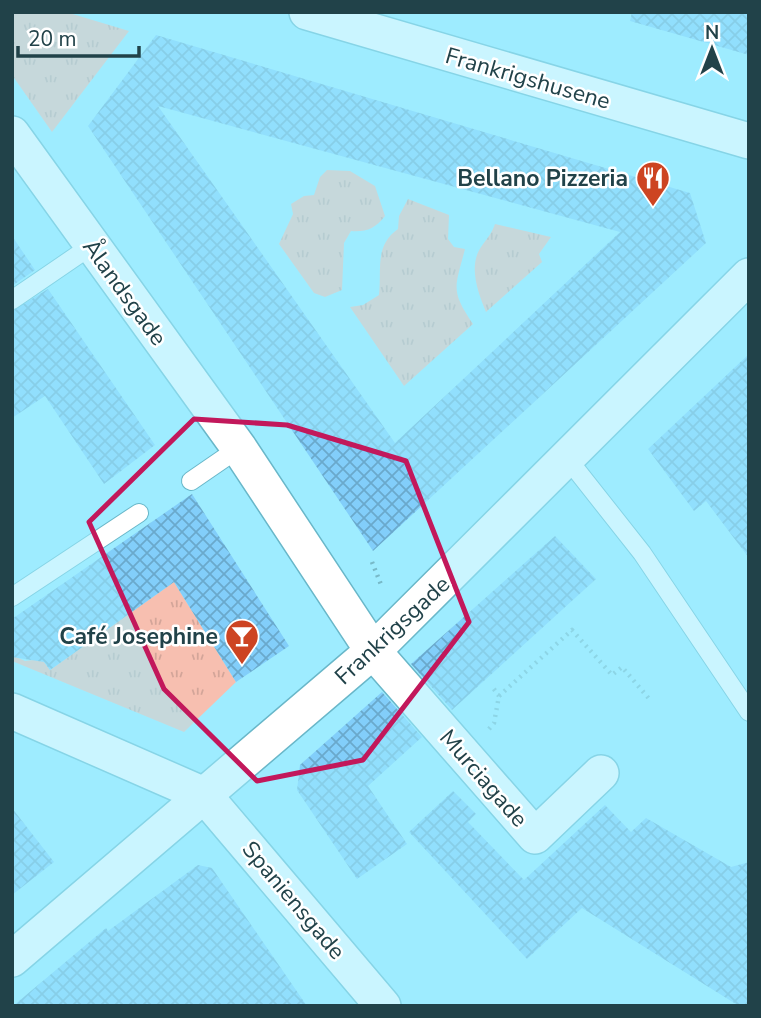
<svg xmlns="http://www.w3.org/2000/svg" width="761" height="1018" font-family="'Nunito Sans',sans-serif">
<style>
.grass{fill:url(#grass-tufts)}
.building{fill:url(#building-cross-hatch);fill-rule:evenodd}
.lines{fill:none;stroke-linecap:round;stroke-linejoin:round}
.service-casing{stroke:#69b7c9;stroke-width:20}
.minor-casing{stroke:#69b7c9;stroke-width:38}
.path{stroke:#78b9c8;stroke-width:4.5;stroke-dasharray:2 5;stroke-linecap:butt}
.service{stroke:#fff;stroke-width:18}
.minor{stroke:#fff;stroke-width:35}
.marked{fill:none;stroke:#c2185b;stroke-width:5;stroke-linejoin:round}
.labels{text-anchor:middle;stroke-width:5;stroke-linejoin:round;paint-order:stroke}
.street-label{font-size:23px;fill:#214249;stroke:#fff}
.poi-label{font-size:23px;font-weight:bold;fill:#214249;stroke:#fff;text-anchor:end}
</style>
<defs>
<pattern id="grass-tufts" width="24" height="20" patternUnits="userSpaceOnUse" patternTransform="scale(1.75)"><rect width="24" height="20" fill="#f7bfb0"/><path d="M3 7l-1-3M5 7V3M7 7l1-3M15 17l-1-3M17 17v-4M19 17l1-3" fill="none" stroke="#d3a599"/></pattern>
<pattern id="building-cross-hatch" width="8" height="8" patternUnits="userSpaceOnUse" patternTransform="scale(1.75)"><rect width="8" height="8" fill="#82cefa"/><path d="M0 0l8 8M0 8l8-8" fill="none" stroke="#6aa9cc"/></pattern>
</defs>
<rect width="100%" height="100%" fill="#9eecff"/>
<g class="grass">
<path d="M12,12H66L129,31L52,132L12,75Z"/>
<path d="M327,170L350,171L375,186L385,216C375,229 366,232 351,231L344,243L342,290L325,297L314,293L279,244L293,214L291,204L304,196L314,195L320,177Z"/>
<path d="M408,199L449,215L448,239L454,247L465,249C455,288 450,290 473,324L404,386L350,307L363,305L379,295C382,269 374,246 398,229L399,216Z"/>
<path d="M495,224L551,237L539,254L542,262L486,312C478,293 468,266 481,247C487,238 491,235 495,224Z"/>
<path d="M174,582L236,682L184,732L12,661V655L25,661L42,659L50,670Z"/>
</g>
<g class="building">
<path d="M632,12H749V55L630,21Z"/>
<path d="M156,35L690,193L706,243L373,551L88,126ZM158,106L620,232L395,443Z"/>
<path d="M12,236L35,270L12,286Z"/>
<path d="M48,289L155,445L104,484L45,396L12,418V311Z"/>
<path d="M749,354V558L706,501L694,511L648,449Z"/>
<path d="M192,494L289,646L236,682L174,582L50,670L44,662L12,657V619Z"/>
<path d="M555,536L596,579L452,710L411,664Z"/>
<path d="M382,692L422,737L368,786L407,844L357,879L297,790L300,765Z"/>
<path d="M453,791L476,814L468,822L524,880L605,805L631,832L646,818L731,867L749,862V1006H739L582,908L527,959L409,832Z"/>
<path d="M12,808L54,862L12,895Z"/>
<path d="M198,865L212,868L307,1006H13L106,928L108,931Z"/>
</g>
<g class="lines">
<g class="service-casing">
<g id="service">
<path d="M12,300L91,246"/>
<path d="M567,458L642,553L749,712"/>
<path d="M191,481L239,448"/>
<path d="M12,597L139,513"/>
</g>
</g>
<g class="minor-casing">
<g id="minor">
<path d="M307,12L749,141"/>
<path d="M12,134L239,448L373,651L535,836L601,773"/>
<path d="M12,711L204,795L383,1006"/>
<path d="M12,959L373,651L749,276"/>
</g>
</g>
<g class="path">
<path d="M372,562L382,587"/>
<path d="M499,696L572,630L612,675L622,667L651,701"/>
<path d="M489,729L494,723L499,696L491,685"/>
</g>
<use href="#service" class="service"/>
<use href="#minor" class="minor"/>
</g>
<path d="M0 0H761V1018H0ZM194,419L287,425L406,461L469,622L363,760L257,781L164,689L89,522Z" fill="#9eecff" fill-opacity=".55" fill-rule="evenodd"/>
<path class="marked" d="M194,419L287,425L406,461L469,622L363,760L257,781L164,689L89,522Z"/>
<defs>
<g id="restaurant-pin" transform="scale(1.75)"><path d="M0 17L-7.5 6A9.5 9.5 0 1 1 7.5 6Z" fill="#cd4422" stroke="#fff"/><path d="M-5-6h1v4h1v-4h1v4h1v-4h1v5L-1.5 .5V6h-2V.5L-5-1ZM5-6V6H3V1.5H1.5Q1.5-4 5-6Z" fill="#fff"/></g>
<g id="bar-pin" transform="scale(1.75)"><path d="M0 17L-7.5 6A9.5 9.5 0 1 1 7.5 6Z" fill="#cd4422" stroke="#fff"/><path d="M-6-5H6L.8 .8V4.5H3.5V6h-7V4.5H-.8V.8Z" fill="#fff"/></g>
</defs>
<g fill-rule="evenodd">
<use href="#restaurant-pin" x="653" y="178"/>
<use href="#bar-pin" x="242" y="636"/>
</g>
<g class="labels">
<g class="street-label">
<text transform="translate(528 78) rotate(16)" y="8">Frankrigshusene</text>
<text transform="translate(125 292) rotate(54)" y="8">Ålandsgade</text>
<text transform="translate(392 630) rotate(-43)" y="8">Frankrigsgade</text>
<text transform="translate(484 778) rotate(49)" y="8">Murciagade</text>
<text transform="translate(294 900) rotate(50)" y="8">Spaniensgade</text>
</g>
<g class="poi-label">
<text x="628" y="186">Bellano Pizzeria</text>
<text x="218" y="644">Café Josephine</text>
</g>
</g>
<rect width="761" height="1018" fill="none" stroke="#214249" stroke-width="28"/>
<g transform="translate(712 49)" stroke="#ffffff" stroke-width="5" paint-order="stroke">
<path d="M0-5L12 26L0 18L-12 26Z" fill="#214249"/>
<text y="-10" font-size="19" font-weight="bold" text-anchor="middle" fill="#214249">N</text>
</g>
<path d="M18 46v10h121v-10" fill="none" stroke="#214249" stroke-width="3.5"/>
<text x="28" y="46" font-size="21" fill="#214249" stroke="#ffffff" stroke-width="5" paint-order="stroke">20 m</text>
</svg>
